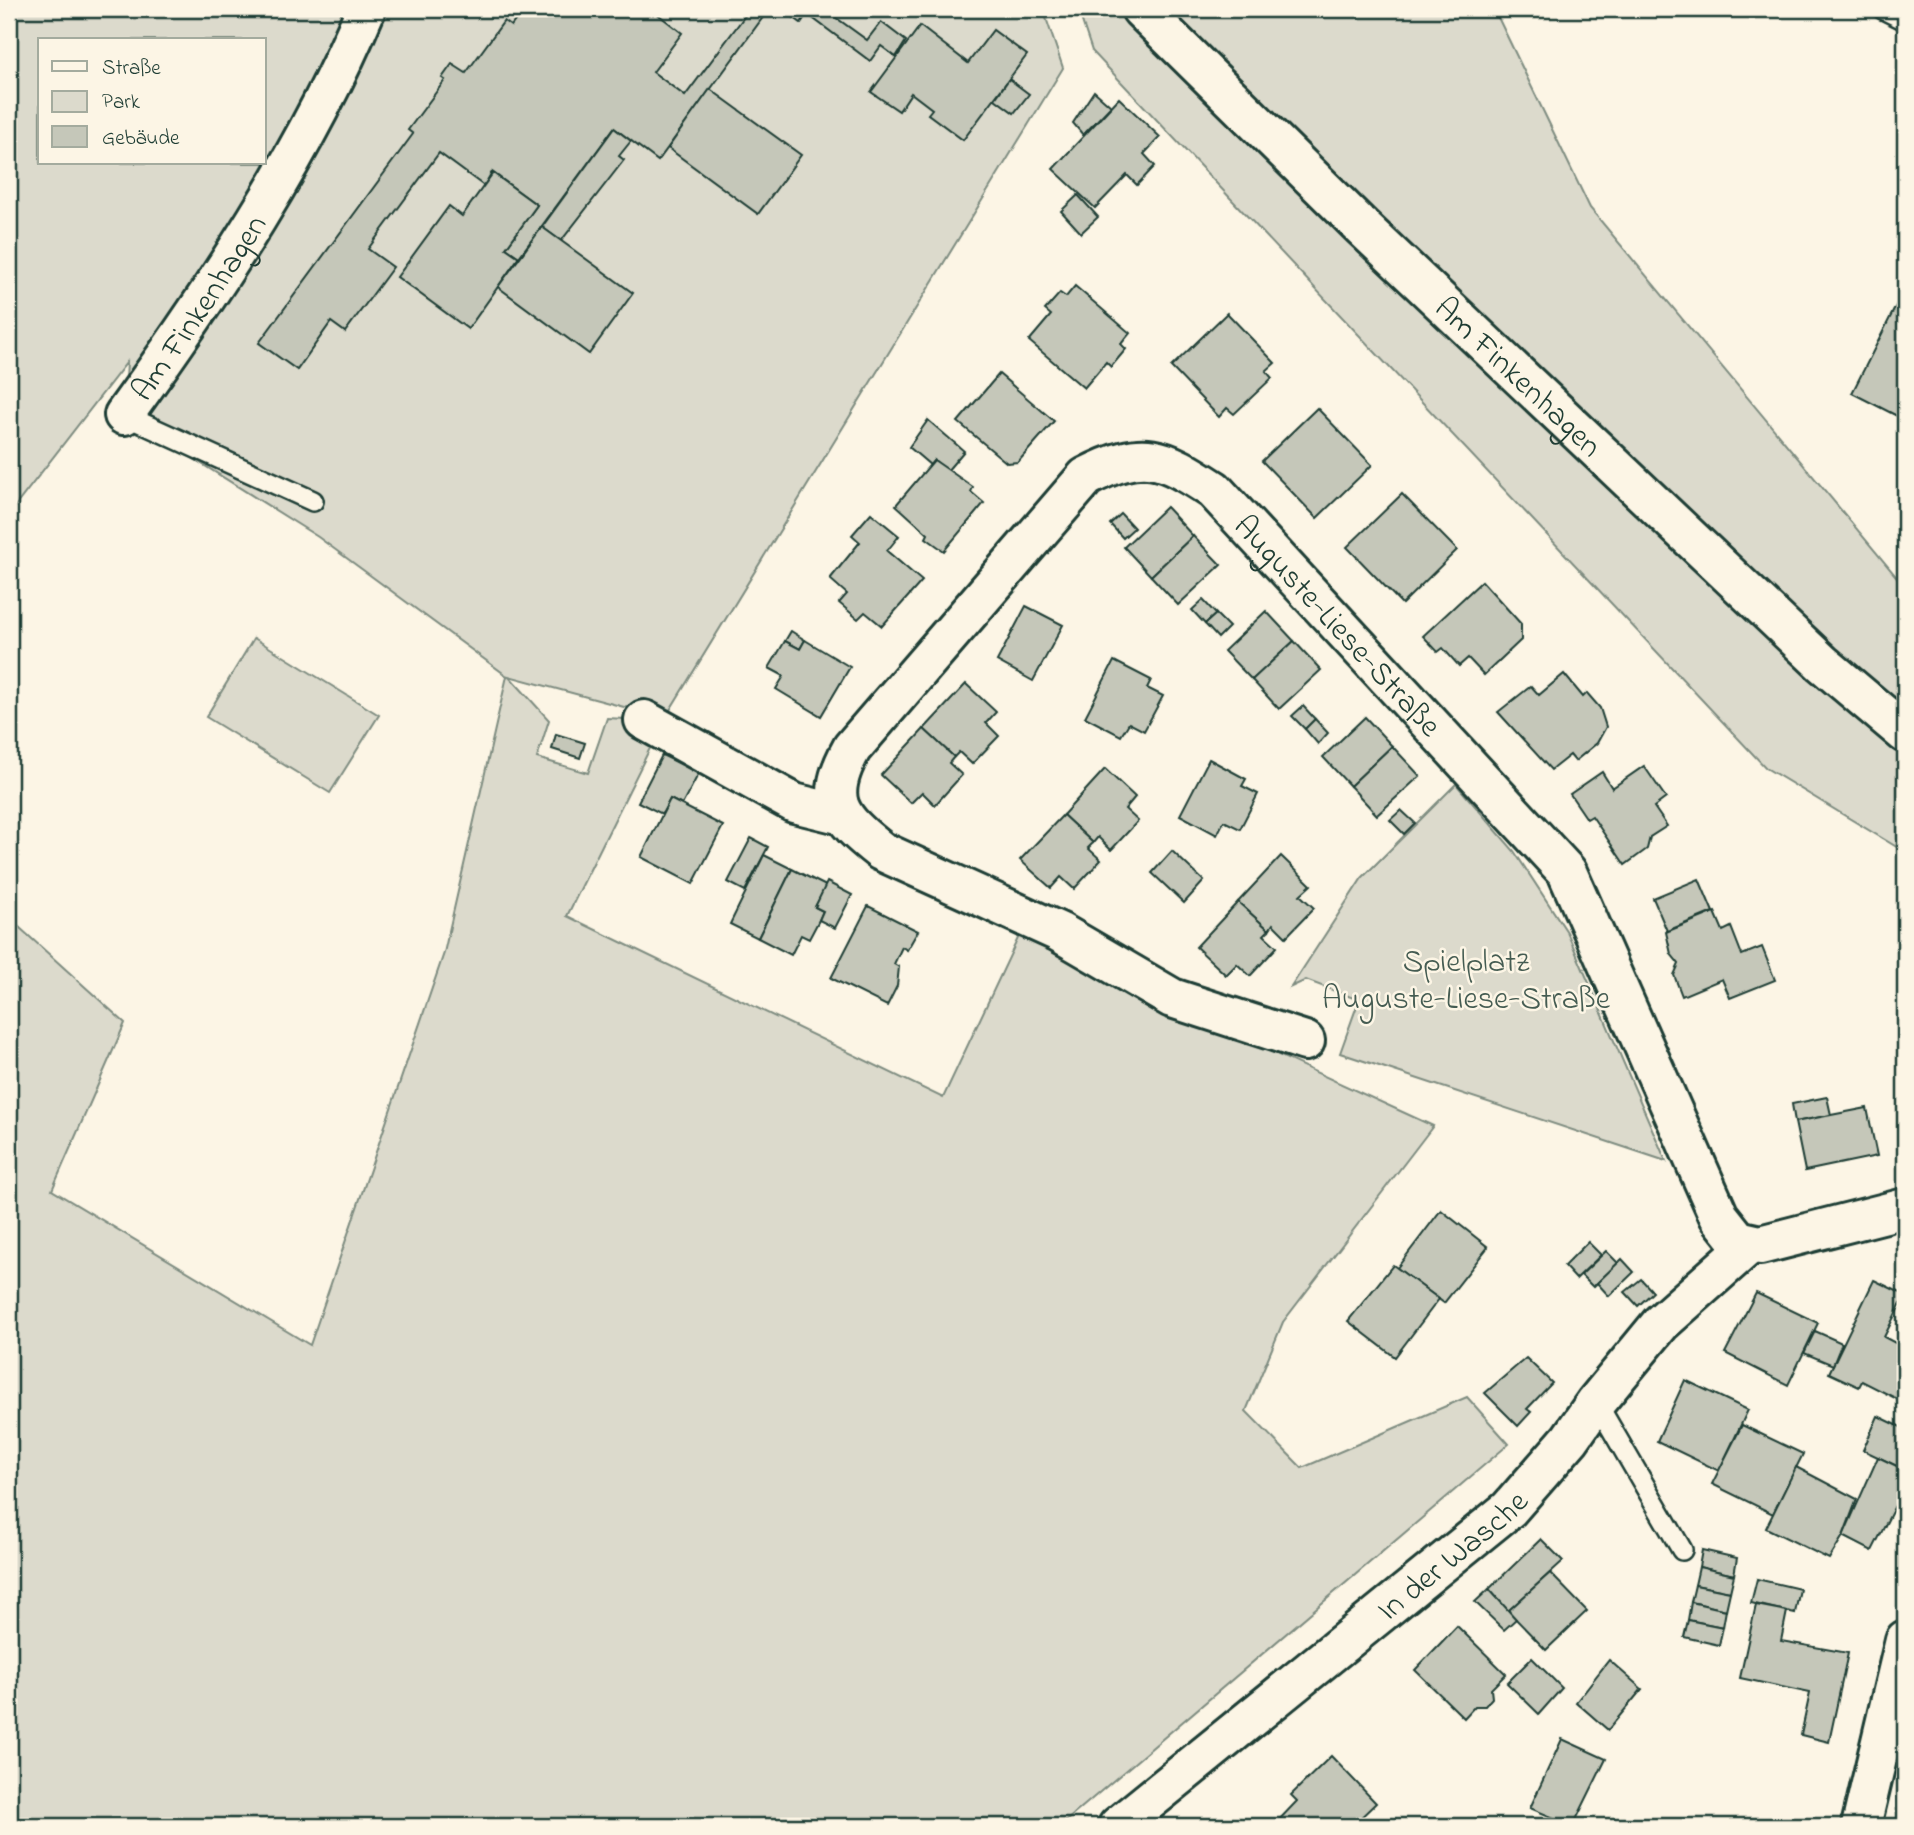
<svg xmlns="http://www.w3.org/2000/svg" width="1914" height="1835" font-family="'Indie Flower',sans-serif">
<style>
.green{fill:#dcdacc;stroke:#7e8c80;stroke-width:2;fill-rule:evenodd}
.building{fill:#c5c7b9;stroke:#1f3d34;stroke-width:2}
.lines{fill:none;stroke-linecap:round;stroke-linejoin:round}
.service-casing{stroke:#1f3d34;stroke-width:24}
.minor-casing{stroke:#1f3d34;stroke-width:44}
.service{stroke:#fcf5e5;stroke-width:19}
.minor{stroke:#fcf5e5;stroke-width:38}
.labels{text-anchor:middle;stroke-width:5;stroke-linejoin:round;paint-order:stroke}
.street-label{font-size:32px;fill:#1f3d34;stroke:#fcf5e5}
.park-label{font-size:32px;fill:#455c52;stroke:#fcf5e5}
</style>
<rect width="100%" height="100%" fill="#fcf5e5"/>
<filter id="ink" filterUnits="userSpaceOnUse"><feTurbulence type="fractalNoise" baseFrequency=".0143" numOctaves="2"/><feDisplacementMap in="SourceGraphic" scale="14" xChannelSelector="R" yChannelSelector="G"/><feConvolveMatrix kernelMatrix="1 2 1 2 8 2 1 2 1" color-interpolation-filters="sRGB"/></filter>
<g filter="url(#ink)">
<g class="green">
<path d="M9,9H1043L1063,68L665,718L509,676L549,720L537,758L588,773L607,718L644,720L658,732L567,916L943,1098L1019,936L1433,1126L1283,1322L1246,1411L1302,1468L1467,1397L1509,1444L1060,1826H9V918L125,1023L52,1190L310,1345L444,953L507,676L318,537L124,415L127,362L9,514ZM40,40H264V163H40Z"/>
<path d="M1078,9H1494L1590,208L1905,587V852L1766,768L1092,51Z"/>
<path d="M254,638L379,715L330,793L206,717Z"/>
<path d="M1456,784L1514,851L1567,932L1666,1161L1340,1053L1359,1000L1306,980L1291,987L1362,878Z"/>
</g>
<g class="building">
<path d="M524,9H651L682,33L653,72L685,96L750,9H769L658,161L614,128L519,257L506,248L537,205L492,172L484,186L439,153L368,249L393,267L345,332L331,322L297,370L259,343L413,134L408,130L445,80L442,78L452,64L466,73L504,21L511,26Z"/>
<path d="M782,9H824L867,40L881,22L906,41L896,57L881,46L870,61L807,14L801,23Z"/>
<path d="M920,26L968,63L993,30L1027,55L963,140L928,114L932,109L911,93L899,111L871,92Z"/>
<path d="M1009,79L1029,94L1014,113L995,99Z"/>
<path d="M710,89L801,155L758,214L668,148Z"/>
<path d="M1094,91L1111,106L1083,135L1073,123Z"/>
<path d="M1119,98L1160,137L1144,154L1155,166L1137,185L1127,175L1095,208L1053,169Z"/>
<path d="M614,128L631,141L619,156L624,160L561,241L542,227Z"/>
<path d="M493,173L537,205L506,248L519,257L468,329L397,277L449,206L462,216Z"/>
<path d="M1078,195L1098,217L1081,233L1061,211Z"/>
<path d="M542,227L633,293L589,354L498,287Z"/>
<path d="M1075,286L1130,333L1121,344L1126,349L1111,367L1106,362L1084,388L1029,341L1051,315L1045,310L1060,293L1066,297Z"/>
<path d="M1905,288V420L1852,393Z"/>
<path d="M1227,313L1275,363L1266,371L1272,378L1234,414L1227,408L1219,417L1171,367Z"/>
<path d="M999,374L1054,421L1018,462L1007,463L958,422Z"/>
<path d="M1317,408L1372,465L1317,518L1262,461Z"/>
<path d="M928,420L964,451L947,471L934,460L930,465L909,447Z"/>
<path d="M934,460L973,487L971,492L984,503L944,551L926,538L928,534L896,505Z"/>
<path d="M1402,494L1457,550L1402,604L1347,547Z"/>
<path d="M1166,507L1193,536L1151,576L1124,547Z"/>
<path d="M871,513L899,536L887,551L922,581L882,626L865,612L858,619L839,603L847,594L830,579L860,542L852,535Z"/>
<path d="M1121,514L1134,528L1123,538L1110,524Z"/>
<path d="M1193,536L1221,565L1178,605L1151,576Z"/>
<path d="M1482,581L1521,624V640L1484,675L1468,658L1459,666L1443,648L1438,652L1423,636Z"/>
<path d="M1203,600L1216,614L1205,624L1192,610Z"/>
<path d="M1026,606L1063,625L1033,681L997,661Z"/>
<path d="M1266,611L1294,641L1252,680L1224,651Z"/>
<path d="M1216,614L1229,627L1218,638L1205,624Z"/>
<path d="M791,631L805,640L800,649L785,641Z"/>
<path d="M805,640L850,667L821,716L776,689L784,676L769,668L785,641L800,649Z"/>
<path d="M1294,641L1321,670L1279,709L1252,680Z"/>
<path d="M1114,661L1151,680L1147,688L1163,696L1144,731L1129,723L1121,736L1085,717Z"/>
<path d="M1564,674L1583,697L1587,693L1600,708L1606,727L1597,743L1575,761L1570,755L1551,770L1498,712L1531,686L1539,695Z"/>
<path d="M966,684L996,712L986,723L999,736L972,764L959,752L954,757L924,729Z"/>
<path d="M1303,706L1315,719L1305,729L1292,716Z"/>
<path d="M1365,717L1392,746L1350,786L1323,757Z"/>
<path d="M1315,719L1328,733L1318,744L1305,729Z"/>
<path d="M924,729L954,757L949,763L962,775L935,805L922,792L911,803L881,775Z"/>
<path d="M556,734L585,743L580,758L552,749Z"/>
<path d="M1392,746L1420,776L1377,815L1350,786Z"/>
<path d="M662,755L699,773L682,805L670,799L662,814L638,802Z"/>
<path d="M1209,759L1246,779L1242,786L1258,794L1240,829L1224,821L1217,835L1180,815Z"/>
<path d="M1644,766L1666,798L1654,807L1667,826L1650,837L1647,849L1625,865L1592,816L1587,819L1570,794L1602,772L1612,788Z"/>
<path d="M1105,769L1135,797L1125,809L1138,821L1111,850L1098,837L1093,843L1063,815Z"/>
<path d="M670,799L723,826L693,884L641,857Z"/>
<path d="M1401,810L1415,823L1404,834L1390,820Z"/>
<path d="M1063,815L1093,843L1088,848L1101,860L1074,889L1061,877L1051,888L1020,860Z"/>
<path d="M751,838L768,847L745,891L728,882Z"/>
<path d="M1172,851L1204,881L1184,903L1152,873Z"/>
<path d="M764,855L792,869L758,938L730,924Z"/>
<path d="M1281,856L1311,885L1300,895L1314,908L1286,937L1273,924L1269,930L1238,902Z"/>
<path d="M792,869L826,886L815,907L823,911L819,920L809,939L801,935L791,955L758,938Z"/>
<path d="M1699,879L1713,912L1667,931L1653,898Z"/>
<path d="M827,882L852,895L835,928L819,920L823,911L815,907Z"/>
<path d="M1238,902L1269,930L1264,935L1277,947L1250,976L1237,964L1226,975L1196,947Z"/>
<path d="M868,906L918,931L907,950L902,947L894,964L899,967L897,986L887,1006L831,978Z"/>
<path d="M1715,912L1723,931L1731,927L1742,955L1762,947L1775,980L1730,998L1722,979L1682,996L1674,975L1679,964L1671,954L1666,932Z"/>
<path d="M1827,1097L1831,1115L1795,1122L1792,1104Z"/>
<path d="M1867,1108L1877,1156L1805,1171L1795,1122Z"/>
<path d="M1441,1210L1488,1247L1444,1303L1397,1268Z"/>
<path d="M1588,1242L1601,1255L1576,1279L1564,1266Z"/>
<path d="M1606,1251L1618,1263L1593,1287L1581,1275Z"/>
<path d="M1622,1259L1634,1272L1609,1296L1597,1283Z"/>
<path d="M1393,1265L1439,1299L1395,1357L1348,1321Z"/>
<path d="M1641,1279L1653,1292L1638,1306L1625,1292Z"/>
<path d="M1874,1280L1905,1295L1884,1337L1905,1348V1403L1862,1381L1859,1387L1829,1373Z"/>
<path d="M1756,1293L1818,1323L1788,1385L1725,1353Z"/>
<path d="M1815,1331L1842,1343L1833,1365L1804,1353Z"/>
<path d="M1526,1358L1552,1383L1527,1409L1531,1412L1518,1426L1485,1393Z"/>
<path d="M1685,1380L1748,1410L1719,1471L1657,1441Z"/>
<path d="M1878,1416L1905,1429V1470L1863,1450Z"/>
<path d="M1742,1425L1803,1454L1773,1514L1712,1484Z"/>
<path d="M1878,1457L1905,1470V1486L1872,1551L1843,1536Z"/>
<path d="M1796,1467L1857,1499L1843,1536L1829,1559L1766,1528Z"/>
<path d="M1541,1539L1563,1561L1508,1611L1489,1589Z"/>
<path d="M1702,1550L1737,1558L1734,1575L1699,1567Z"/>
<path d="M1699,1567L1734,1575L1730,1592L1695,1585Z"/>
<path d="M1550,1573L1587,1611L1546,1650L1508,1611Z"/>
<path d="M1757,1579L1800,1589L1795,1613L1751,1603Z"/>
<path d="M1695,1585L1730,1592L1726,1610L1691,1602Z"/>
<path d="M1489,1589L1516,1619L1504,1630L1475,1602Z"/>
<path d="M1691,1602L1726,1610L1723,1627L1688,1620Z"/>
<path d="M1756,1605L1787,1611L1781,1641L1848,1653L1829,1742L1801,1735L1810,1693L1740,1678Z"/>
<path d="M1688,1620L1723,1627L1719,1645L1684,1637Z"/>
<path d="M1457,1626L1506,1674L1491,1689L1492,1698L1485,1706H1475L1464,1718L1415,1670Z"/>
<path d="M1532,1658L1562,1688L1539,1714L1507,1683Z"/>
<path d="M1609,1660L1642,1689L1608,1730L1576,1702Z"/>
<path d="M1562,1739L1606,1759L1573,1826L1530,1808Z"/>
<path d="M1331,1756L1376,1803L1352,1826H1277L1275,1824L1297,1801L1291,1795Z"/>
</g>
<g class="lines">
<g class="service-casing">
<g id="service">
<path d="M1883,9L1905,20"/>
<path d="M124,415L313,501"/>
<path d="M1596,1402L1682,1550"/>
</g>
</g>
<g class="minor-casing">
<g id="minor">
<path id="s1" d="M1141,9L1361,226L1822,663L1905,733"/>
<path id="s2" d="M124,415C215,289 306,153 366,9"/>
<path d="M644,720L794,803L843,815"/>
<path id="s3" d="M1305,1041L1172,998L1059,932L881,851C838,817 823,800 852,748L1086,477C1144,447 1162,456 1214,490L1567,872L1719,1216L1738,1240L1760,1245L1905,1208"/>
<path id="s4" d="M1118,1826L1509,1509L1570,1439L1596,1402L1661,1323L1749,1245"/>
<path d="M1861,1826L1905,1640"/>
</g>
</g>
<use href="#service" class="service"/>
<use href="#minor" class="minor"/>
</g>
</g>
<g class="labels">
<g class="street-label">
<text dy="11" stroke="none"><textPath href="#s2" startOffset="131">Am Finkenhagen</textPath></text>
<text dy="11" stroke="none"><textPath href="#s1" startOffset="527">Am Finkenhagen</textPath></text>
<text dy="11" stroke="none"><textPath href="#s3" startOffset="1270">Auguste-Liese-Straße</textPath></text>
<text dy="11" stroke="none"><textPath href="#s4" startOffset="430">In der Wasche</textPath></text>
</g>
<g class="park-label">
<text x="1466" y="971">Spielplatz<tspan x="1466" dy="37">Auguste-Liese-Straße</tspan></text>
</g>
</g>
<rect width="1914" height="1835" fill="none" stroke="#fcf5e5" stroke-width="35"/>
<rect x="18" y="18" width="1879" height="1800" fill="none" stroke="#1f3d34" stroke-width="2.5" filter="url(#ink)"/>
<rect x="38" y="38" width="228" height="126" fill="#fcf5e5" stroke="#a4ab9e" stroke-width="2"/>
<rect x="52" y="61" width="35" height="10" fill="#fcf5e5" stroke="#a4ab9e" stroke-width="2"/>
<text x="102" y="74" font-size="21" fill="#1f3d34">Straße</text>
<rect x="52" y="91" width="35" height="21" fill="#dcdacc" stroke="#a4ab9e" stroke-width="2"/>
<text x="102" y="108" font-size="21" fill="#1f3d34">Park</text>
<rect x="52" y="126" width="35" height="21" fill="#c5c7b9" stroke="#a4ab9e" stroke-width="2"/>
<text x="102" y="144" font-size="21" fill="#1f3d34">Gebäude</text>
</svg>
